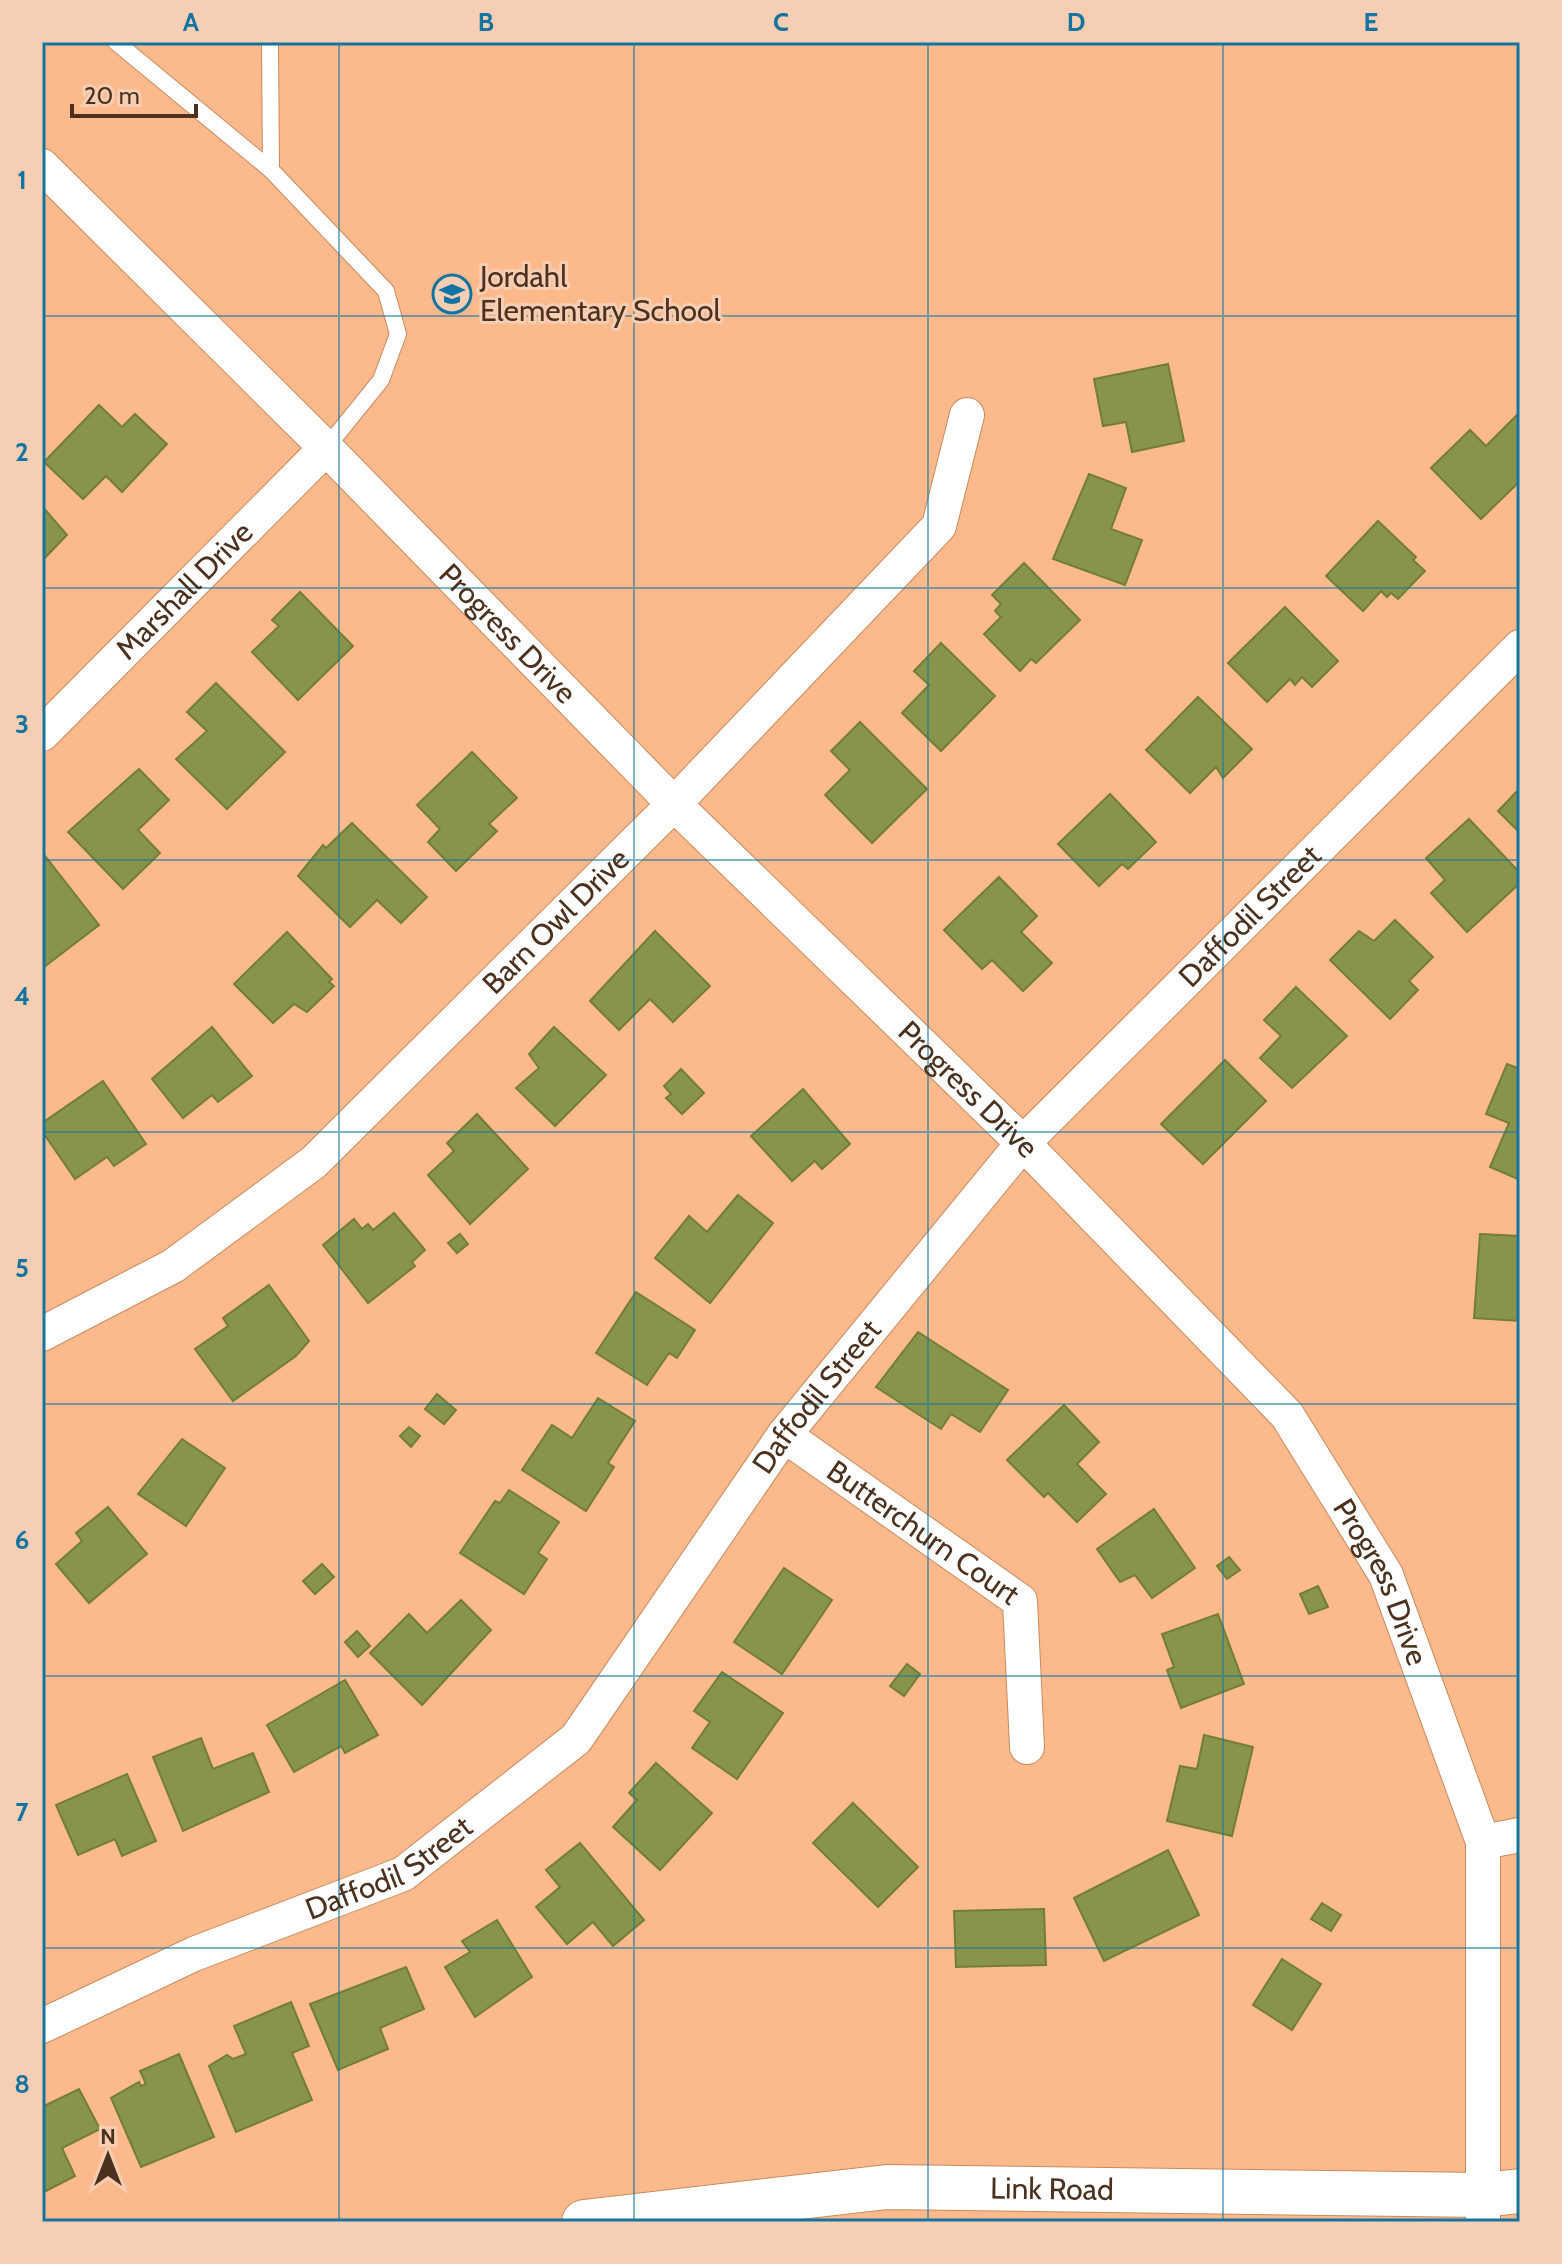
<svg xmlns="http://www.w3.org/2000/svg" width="1562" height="2264" font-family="Cabin,sans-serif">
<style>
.building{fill:#89944b;stroke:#737d34;stroke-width:2}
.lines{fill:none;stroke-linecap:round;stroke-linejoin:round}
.service-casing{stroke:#c88a5d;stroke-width:18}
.minor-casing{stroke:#c88a5d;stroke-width:36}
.secondary-casing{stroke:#c88a5d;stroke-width:46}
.service{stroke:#fff;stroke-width:16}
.minor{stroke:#fff;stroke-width:34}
.secondary{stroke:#fff;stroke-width:44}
.grid{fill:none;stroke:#1474a1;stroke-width:2;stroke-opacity:0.55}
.labels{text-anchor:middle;stroke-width:6;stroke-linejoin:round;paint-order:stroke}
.poi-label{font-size:30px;fill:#4b311e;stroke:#f6ceb3;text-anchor:start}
.street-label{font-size:30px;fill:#4b311e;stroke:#f6ceb3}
.neatline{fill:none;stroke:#1474a1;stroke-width:3}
.grid-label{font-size:26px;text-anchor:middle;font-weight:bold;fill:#1474a1}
</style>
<rect width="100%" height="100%" fill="#fcba8c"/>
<g class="building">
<path d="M1168,364L1184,441L1132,452L1126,422L1103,426L1094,379Z"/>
<path d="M99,405L122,427L135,414L167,444L122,492L106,476L83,499L44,462Z"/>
<path d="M1519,413L1520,481L1481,519L1431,468L1470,430L1486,446Z"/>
<path d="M1089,474L1126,488L1111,529L1142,540L1125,585L1053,559Z"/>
<path d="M42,506L67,535L42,561Z"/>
<path d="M1378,521L1416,557L1413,560L1425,571L1398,599L1391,593L1387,597L1381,591L1363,611L1326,576Z"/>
<path d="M1024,563L1080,620L1036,663L1031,659L1020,671L984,634L1001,617L995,611L1001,604L992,595Z"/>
<path d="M300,592L353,646L298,700L252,652L279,626L272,620Z"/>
<path d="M1285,607L1338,661L1312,687L1302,677L1295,685L1290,679L1267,702L1228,663Z"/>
<path d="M941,643L995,696L941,751L902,713L929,685L914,671Z"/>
<path d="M216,683L285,752L227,809L176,759L207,731L187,712Z"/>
<path d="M1198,697L1252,749L1223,778L1216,767L1190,793L1146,750Z"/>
<path d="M860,722L927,789L872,843L825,795L850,770L831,751Z"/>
<path d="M472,752L517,798L489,824L497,831L456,871L428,842L440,829L417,805Z"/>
<path d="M139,769L169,800L138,830L160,853L123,889L68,832Z"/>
<path d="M1520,788V833L1498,811Z"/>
<path d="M1110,794L1156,842L1128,869L1122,864L1099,886L1058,844Z"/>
<path d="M1469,819L1520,873V883L1467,932L1431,893L1445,880L1426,858Z"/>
<path d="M352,823L427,897L401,923L377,900L350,927L298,876L323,845L326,848Z"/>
<path d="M42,852L99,925L44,967L42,964Z"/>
<path d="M999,877L1037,916L1021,932L1052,963L1023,991L992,960L982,969L944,930Z"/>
<path d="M1395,920L1433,957L1409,981L1418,990L1390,1019L1330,960L1359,931L1374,941Z"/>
<path d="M655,931L710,986L673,1022L650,999L619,1030L590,1001Z"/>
<path d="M287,932L332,979L329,982L334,986L307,1012L294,1004L273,1023L234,984Z"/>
<path d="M1296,987L1347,1036L1292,1088L1260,1058L1281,1036L1264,1020Z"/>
<path d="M212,1027L252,1076L218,1102L212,1095L183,1118L152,1079Z"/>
<path d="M554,1027L606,1075L555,1126L516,1088L539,1068L529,1054Z"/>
<path d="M1225,1060L1266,1101L1203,1164L1161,1124Z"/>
<path d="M1507,1064L1520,1069V1180L1490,1167L1509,1123L1486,1114Z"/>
<path d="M681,1069L704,1093L682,1114L666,1098L671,1094L664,1086Z"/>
<path d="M103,1081L146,1144L114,1166L107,1157L75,1179L42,1131V1123Z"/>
<path d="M803,1089L850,1144L822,1169L815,1161L792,1181L751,1136Z"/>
<path d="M477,1114L528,1169L470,1224L428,1175L454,1151L447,1143Z"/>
<path d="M738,1195L773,1223L710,1303L655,1258L689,1216L707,1232Z"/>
<path d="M394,1213L425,1250L412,1262L415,1266L368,1303L323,1245L354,1219L362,1229L368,1224L373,1230Z"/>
<path d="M460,1234L468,1244L457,1253L448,1243Z"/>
<path d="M1480,1234L1520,1236V1321L1474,1318Z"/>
<path d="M269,1285L309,1341L296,1356L233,1401L195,1349L228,1326L223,1318Z"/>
<path d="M636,1292L695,1330L677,1358L669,1353L647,1385L596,1353Z"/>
<path d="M918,1332L1008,1390L980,1432L951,1414L941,1429L876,1387Z"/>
<path d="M437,1394L456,1410L444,1424L425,1409Z"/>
<path d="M598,1398L635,1421L608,1463L614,1467L586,1511L522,1470L552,1425L572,1438Z"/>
<path d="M1064,1405L1099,1442L1077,1464L1106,1494L1077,1522L1048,1493L1044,1497L1007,1460Z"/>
<path d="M409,1427L420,1436L411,1447L400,1436Z"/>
<path d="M182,1439L225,1468L186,1526L138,1494Z"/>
<path d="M509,1490L559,1522L538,1553L547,1559L524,1594L460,1553L495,1501L500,1503Z"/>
<path d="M108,1507L147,1554L89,1603L56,1564L82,1541L76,1533Z"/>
<path d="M1154,1509L1195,1568L1152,1598L1135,1575L1120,1582L1097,1549Z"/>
<path d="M1229,1557L1240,1570L1227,1579L1217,1566Z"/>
<path d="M322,1564L334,1577L315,1594L303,1581Z"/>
<path d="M784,1568L832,1600L782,1674L734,1642Z"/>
<path d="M1318,1586L1328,1607L1309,1614L1300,1594Z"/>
<path d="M461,1600L491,1630L422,1705L370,1653L409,1614L427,1633Z"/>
<path d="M1218,1614L1244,1684L1181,1708L1167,1670L1174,1667L1162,1634Z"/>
<path d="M357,1631L370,1646L358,1657L345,1642Z"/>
<path d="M907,1664L920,1674L904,1696L890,1686Z"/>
<path d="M722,1672L783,1713L737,1779L692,1748L710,1722L694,1711Z"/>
<path d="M345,1680L378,1735L345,1753L341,1746L294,1772L267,1725Z"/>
<path d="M1204,1735L1253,1747L1232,1836L1167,1821L1180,1766L1197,1769Z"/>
<path d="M201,1738L213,1769L253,1753L269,1792L183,1831L153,1757Z"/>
<path d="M656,1763L712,1813L660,1870L613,1827L637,1800L629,1793Z"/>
<path d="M127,1774L156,1841L122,1856L115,1839L78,1855L56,1805Z"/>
<path d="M853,1803L918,1867L878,1907L813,1843Z"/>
<path d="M580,1843L644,1920L613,1946L593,1922L567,1944L536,1907L560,1887L546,1870Z"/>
<path d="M1168,1850L1199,1915L1104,1961L1074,1898Z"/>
<path d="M1322,1903L1341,1915L1331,1931L1311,1919Z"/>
<path d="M1044,1909L1046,1965L956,1967L954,1911Z"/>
<path d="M497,1920L532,1977L475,2017L445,1967L470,1952L462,1941Z"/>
<path d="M1282,1959L1321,1984L1292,2030L1253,2005Z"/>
<path d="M406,1967L424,2009L380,2028L388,2049L338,2070L310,2004Z"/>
<path d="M291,2002L309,2046L292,2053L312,2100L236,2132L209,2066L227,2055L233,2059L246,2054L234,2026Z"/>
<path d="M179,2054L214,2137L141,2167L111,2098L139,2082L141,2086L146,2084L140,2071Z"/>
<path d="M79,2089L100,2129L62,2148L75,2176L42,2193V2107Z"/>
</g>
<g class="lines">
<g class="service-casing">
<g id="service">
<path d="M116,42L271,170L386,291L398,334L381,380L326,448"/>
<path d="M270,42L271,170"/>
</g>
</g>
<g class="minor-casing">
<g id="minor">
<path id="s1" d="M42,166L326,448L674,804L1023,1143L1287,1415L1386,1575L1483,1842V2222"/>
<path id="s2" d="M42,734L326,448"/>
<path id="s3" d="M42,1334L173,1266L314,1162L674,804L939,526L967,415"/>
<path id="s4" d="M784,1435L1020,1601L1027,1747"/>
<path d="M1483,1842L1520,1835"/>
<path id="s5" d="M42,2026L194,1954L403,1874L576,1739L784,1435L1023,1143L1520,647"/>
</g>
</g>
<g class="secondary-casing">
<g id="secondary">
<path id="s6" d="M584,2222L887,2187L1483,2195L1520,2191"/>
</g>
</g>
<use href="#service" class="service"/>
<use href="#minor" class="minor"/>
<use href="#secondary" class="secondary"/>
</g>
<path class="grid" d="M339,42V2222M634,42V2222M928,42V2222M1223,42V2222M42,316H1520M42,588H1520M42,860H1520M42,1132H1520M42,1404H1520M42,1676H1520M42,1948H1520"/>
<defs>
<g id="school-ring" transform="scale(2)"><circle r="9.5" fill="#f6ceb3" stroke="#1474a1" stroke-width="1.5"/><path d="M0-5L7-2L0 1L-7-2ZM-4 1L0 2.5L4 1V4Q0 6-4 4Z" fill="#1474a1"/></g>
</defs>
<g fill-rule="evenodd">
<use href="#school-ring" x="452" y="294"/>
</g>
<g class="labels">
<g class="poi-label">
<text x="480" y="287">Jordahl<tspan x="480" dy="34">Elementary School</tspan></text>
</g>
<g class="street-label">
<text dy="10" stroke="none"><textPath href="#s2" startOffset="202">Marshall Drive</textPath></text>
<text dy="10" stroke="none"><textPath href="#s1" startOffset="660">Progress Drive</textPath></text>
<text dy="10" stroke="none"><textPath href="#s5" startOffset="1678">Daffodil Street</textPath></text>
<text dy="10" stroke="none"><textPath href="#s3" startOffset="664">Barn Owl Drive</textPath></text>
<text dy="10" stroke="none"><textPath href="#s1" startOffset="1308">Progress Drive</textPath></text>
<text dy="10" stroke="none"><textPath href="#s5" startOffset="1030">Daffodil Street</textPath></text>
<text dy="10" stroke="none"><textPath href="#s4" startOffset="170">Butterchurn Court</textPath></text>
<text dy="10" stroke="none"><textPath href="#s1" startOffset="1956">Progress Drive</textPath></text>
<text dy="10" stroke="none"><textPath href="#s5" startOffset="382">Daffodil Street</textPath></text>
<text dy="10" stroke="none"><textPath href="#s6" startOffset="470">Link Road</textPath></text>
</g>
</g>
<rect width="1562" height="2264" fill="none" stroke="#f6ceb3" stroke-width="88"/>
<g transform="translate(108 2156)" stroke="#f6ceb3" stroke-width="6" paint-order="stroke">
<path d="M0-6L14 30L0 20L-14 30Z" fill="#4b311e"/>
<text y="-12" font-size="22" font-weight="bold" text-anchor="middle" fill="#4b311e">N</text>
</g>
<path d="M72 104v12h124v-12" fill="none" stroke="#4b311e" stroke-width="4"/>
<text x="84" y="104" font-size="24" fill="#4b311e" stroke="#f6ceb3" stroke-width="6" paint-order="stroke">20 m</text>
<rect x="44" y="44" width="1474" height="2176" class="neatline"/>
<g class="grid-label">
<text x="191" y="31">A</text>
<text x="486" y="31">B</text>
<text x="781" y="31">C</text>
<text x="1076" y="31">D</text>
<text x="1371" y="31">E</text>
<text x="22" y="189">1</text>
<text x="22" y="461">2</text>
<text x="22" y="733">3</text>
<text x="22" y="1005">4</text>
<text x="22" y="1277">5</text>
<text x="22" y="1549">6</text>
<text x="22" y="1821">7</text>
<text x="22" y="2093">8</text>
</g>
</svg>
